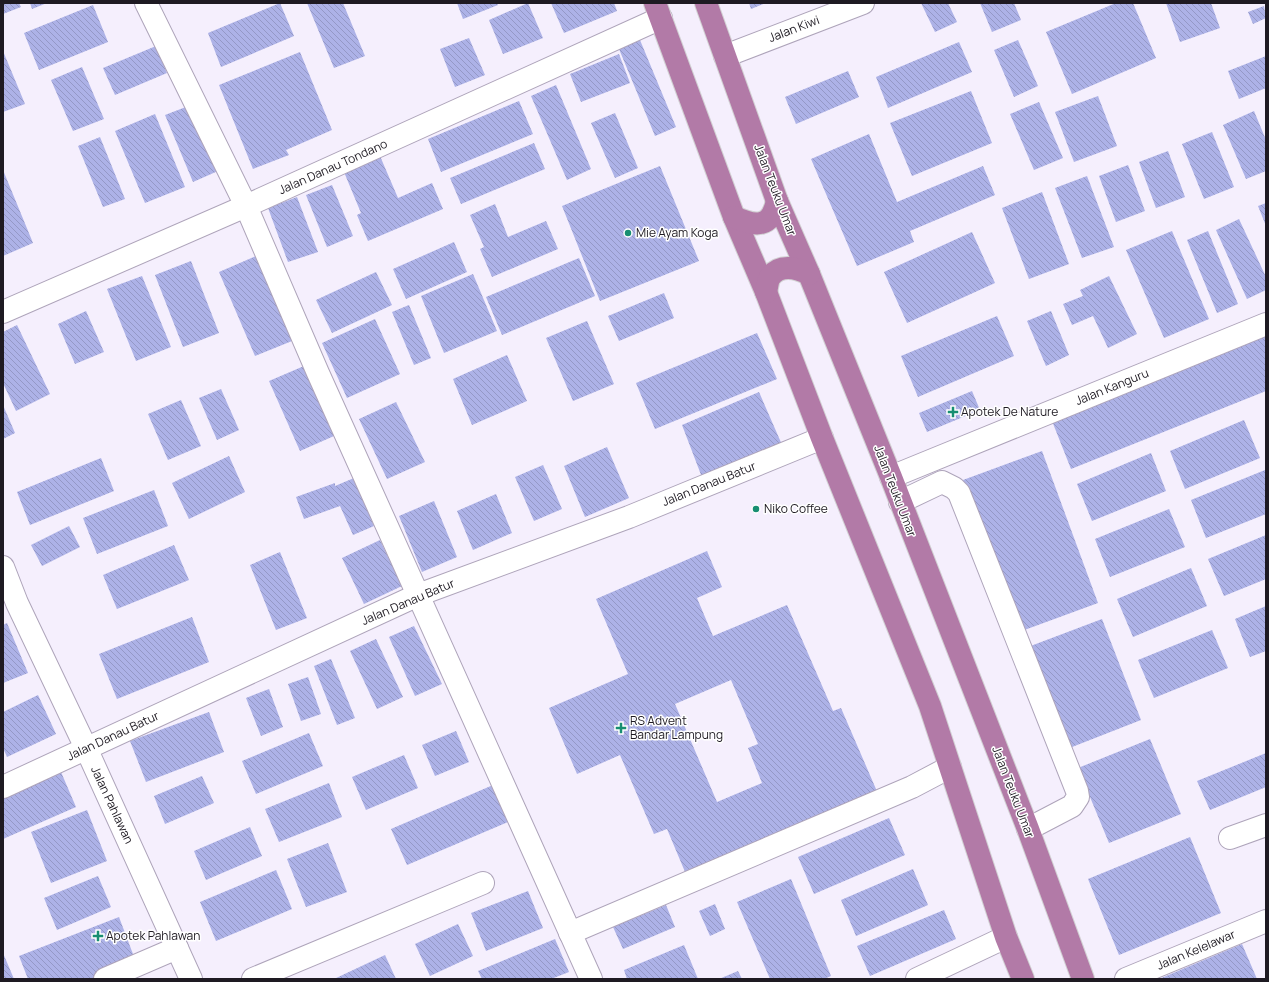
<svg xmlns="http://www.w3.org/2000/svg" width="1269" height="982" font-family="Manrope,sans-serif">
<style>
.building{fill:url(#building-back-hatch);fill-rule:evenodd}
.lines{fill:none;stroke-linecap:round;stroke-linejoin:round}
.minor-casing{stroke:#aea4ba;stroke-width:24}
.highway-casing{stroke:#d2d1d3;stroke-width:24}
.minor{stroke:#fff;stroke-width:22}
.highway{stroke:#b27aa7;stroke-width:22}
.poi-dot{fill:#178e71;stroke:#fff;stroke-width:1.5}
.labels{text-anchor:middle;stroke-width:3;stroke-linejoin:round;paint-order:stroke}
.street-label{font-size:12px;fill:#1e1a22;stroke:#fff}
.poi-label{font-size:12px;fill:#1e1a22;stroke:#fff;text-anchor:start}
</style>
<defs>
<pattern id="building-back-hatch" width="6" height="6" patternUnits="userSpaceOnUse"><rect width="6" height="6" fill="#adb2e7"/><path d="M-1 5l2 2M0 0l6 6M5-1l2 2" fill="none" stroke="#9498c6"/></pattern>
</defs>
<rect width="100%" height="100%" fill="#f5effd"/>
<g class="building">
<path d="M3,3H19L21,7L3,14Z"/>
<path d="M30,3H47L32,9Z"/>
<path d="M280,3L294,36L221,67L208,33Z"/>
<path d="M307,3H343L365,56L334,68Z"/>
<path d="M457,3H497L498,5L463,19Z"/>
<path d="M528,3L543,38L503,54L489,20Z"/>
<path d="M551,3H614L617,11L564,33Z"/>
<path d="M749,3H766L751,9Z"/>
<path d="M921,3H948L957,22L935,32Z"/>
<path d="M980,3H1014L1021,20L992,32Z"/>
<path d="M1116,3H1133L1156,58L1072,94L1046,32Z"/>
<path d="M1166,3H1211L1220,28L1180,42Z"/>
<path d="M93,5L108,42L39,70L24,33Z"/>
<path d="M1264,6L1266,18L1253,24L1248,12Z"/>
<path d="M469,38L485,75L455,87L440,49Z"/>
<path d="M640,40L676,127L655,136L619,49Z"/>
<path d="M1018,40L1038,86L1014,97L994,50Z"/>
<path d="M959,42L972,72L888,108L876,77Z"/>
<path d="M156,46L167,73L115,95L103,68Z"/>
<path d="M3,51L25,104L3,112Z"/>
<path d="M300,52L332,130L286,150L289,155L253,169L219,85Z"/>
<path d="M619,54L630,83L581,102L570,74Z"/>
<path d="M1266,56V88L1239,99L1228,71Z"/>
<path d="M82,67L104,119L73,131L51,80Z"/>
<path d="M848,71L859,97L796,124L785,97Z"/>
<path d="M556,85L591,169L567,180L531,96Z"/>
<path d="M971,91L992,143L912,176L890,123Z"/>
<path d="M1098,96L1117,146L1074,162L1055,112Z"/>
<path d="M519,101L533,134L441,172L428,139Z"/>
<path d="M1039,102L1063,158L1034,170L1010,114Z"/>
<path d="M191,105L218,171L193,182L165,115Z"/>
<path d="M1254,111L1266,140V171L1246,179L1223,125Z"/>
<path d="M615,113L638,168L615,178L591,123Z"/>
<path d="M155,114L185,187L145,203L115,131Z"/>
<path d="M1212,132L1234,187L1204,199L1182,144Z"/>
<path d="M869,134L897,202L983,166L995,195L910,231L914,242L857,266L811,159Z"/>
<path d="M100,137L125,199L103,207L78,146Z"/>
<path d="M534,143L545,169L461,204L450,178Z"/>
<path d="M1168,151L1185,197L1156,208L1139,162Z"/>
<path d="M380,156L398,198L432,183L443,209L368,241L357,215L361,213L344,172Z"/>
<path d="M1128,165L1145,211L1116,222L1099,176Z"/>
<path d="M660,166L699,261L600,301L562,206Z"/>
<path d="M3,170L33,243L3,256Z"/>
<path d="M1087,176L1114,247L1082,258L1055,188Z"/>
<path d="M332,185L353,236L327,247L306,195Z"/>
<path d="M1042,192L1069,264L1029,279L1002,208Z"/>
<path d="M297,197L318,252L288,262L268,208Z"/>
<path d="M1266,203V226L1258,206Z"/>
<path d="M495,204L508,237L546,221L558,249L492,277L480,249L484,247L470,215Z"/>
<path d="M1239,219L1266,277V290L1247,299L1216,230Z"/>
<path d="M1172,231L1209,319L1164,338L1126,250Z"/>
<path d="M1208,231L1238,304L1217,313L1187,240Z"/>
<path d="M972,232L995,283L907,323L884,272Z"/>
<path d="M454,242L467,272L406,299L393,269Z"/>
<path d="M256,256L292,341L255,356L219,272Z"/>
<path d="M579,258L595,296L502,335L486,297Z"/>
<path d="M191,261L219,333L183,347L155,275Z"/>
<path d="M376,272L392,305L332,333L316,300Z"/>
<path d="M473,274L497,331L444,353L421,296Z"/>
<path d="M142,276L171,347L136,361L107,289Z"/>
<path d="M1109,276L1137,334L1108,348L1093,316L1072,325L1063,304L1083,296L1080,290Z"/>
<path d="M664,293L674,318L619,341L608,316Z"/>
<path d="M409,305L431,358L414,365L392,312Z"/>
<path d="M86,311L104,352L75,364L58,324Z"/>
<path d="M1051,311L1069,355L1046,366L1027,321Z"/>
<path d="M997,316L1014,356L918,397L901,356Z"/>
<path d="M375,319L400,374L347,398L322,343Z"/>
<path d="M587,321L614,384L573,401L546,338Z"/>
<path d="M17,325L50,394L16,411L3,383V332Z"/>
<path d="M757,333L777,379L655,429L636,383Z"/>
<path d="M1266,335V391L1071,469L1052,421Z"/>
<path d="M507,355L527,401L472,425L453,379Z"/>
<path d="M304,366L334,436L300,451L269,381Z"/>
<path d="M221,389L239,430L217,440L199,398Z"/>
<path d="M972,391L980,410L927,432L919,413Z"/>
<path d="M759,392L783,447L703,480L682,425Z"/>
<path d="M181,400L201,446L168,460L148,414Z"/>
<path d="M396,402L425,462L387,479L359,419Z"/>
<path d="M3,405L15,433L3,439Z"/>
<path d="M1244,420L1260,458L1185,489L1170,451Z"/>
<path d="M607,447L629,498L585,517L564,466Z"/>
<path d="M1042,451L1098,603L1019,632L963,480Z"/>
<path d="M1151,453L1166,491L1092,521L1077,484Z"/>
<path d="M229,456L245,492L189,519L172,483Z"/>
<path d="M101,458L114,491L30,525L17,492Z"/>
<path d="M543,465L562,509L534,521L515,477Z"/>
<path d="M1265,470L1266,514L1206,538L1191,500Z"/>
<path d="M354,478L374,526L353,535L340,506L304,519L296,497L335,483V486Z"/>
<path d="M154,490L168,526L97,554L83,518Z"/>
<path d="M496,494L512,533L473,550L457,511Z"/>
<path d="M434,501L457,557L422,572L399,516Z"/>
<path d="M1169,509L1185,547L1110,577L1095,539Z"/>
<path d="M69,526L80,547L42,566L31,545Z"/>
<path d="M1266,535V579L1224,596L1208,559Z"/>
<path d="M380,540L402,586L364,604L342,558Z"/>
<path d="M174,545L189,580L117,609L103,575Z"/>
<path d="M707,551L722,587L697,598L713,636L787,605L833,711L841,708L879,796L688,879L667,829L654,834L620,755L577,774L549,708L628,674L596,599ZM731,680L758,744L748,748L762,783L717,802L675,704Z"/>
<path d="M280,552L307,618L276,630L250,565Z"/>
<path d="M1191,568L1207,606L1133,637L1117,599Z"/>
<path d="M1266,606V651L1250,657L1235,619Z"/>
<path d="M192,617L209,662L117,699L99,654Z"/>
<path d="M1102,619L1141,720L1067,749L1028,647Z"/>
<path d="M7,623L28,673L3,683V625Z"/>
<path d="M414,626L442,684L415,696L389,637Z"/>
<path d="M1212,630L1228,668L1154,698L1138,660Z"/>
<path d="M376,639L403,697L377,709L350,651Z"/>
<path d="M331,659L355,718L337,725L314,666Z"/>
<path d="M308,677L321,714L301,721L288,684Z"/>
<path d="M269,689L283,727L261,736L246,698Z"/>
<path d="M38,695L56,734L7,757L3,748V712Z"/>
<path d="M209,712L224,752L146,782L130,741Z"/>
<path d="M456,731L469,762L435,776L422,745Z"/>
<path d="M309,733L323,766L256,794L242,761Z"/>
<path d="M1150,739L1181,814L1109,843L1078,768Z"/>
<path d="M1266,753V787L1210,810L1197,781Z"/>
<path d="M404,755L418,788L366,810L352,777Z"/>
<path d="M61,772L76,807L3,839V798Z"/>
<path d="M202,776L214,803L165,824L154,796Z"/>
<path d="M329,783L342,817L279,842L265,809Z"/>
<path d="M493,785L508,822L407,865L391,829Z"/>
<path d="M87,810L107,861L51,883L31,832Z"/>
<path d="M889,818L905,855L814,894L798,857Z"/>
<path d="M250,827L262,856L206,880L194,851Z"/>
<path d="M1190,837L1221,913L1119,955L1088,879Z"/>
<path d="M328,843L347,892L306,907L287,859Z"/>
<path d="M913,869L928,905L856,936L841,900Z"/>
<path d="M276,870L292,909L216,941L200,902Z"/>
<path d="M98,876L111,907L57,930L44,898Z"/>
<path d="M791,879L831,976L824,979H770L737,902Z"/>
<path d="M528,891L543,928L486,951L471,913Z"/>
<path d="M715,904L725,929L710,936L699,911Z"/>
<path d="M666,905L675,927L623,949L613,927Z"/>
<path d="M944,910L956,939L870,976L857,946Z"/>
<path d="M119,917L136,962L91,979H28L19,956Z"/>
<path d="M458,924L473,956L430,976L415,944Z"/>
<path d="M555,939L569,972L551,979H482L478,971Z"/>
<path d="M1242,944L1257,979H1159Z"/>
<path d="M684,945L698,979H627L624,970Z"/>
<path d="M3,953L14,979H3Z"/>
<path d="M385,955L396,979H334Z"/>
<path d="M738,971L742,979H719Z"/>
</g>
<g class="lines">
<g class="minor-casing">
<g id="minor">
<path d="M146,3L246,206L318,373L591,979"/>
<path d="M725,56L863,3"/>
<path d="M3,312L246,206L661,18"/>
<path d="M891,477L1266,324"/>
<path d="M900,502L942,482L954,488L959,493L1077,791L1078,797L1072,806L1028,829"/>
<path d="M3,567L17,603L86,748L191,979"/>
<path d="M3,787L418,595L629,517L822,438"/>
<path d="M1230,838L1266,825"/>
<path d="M570,933L912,787L950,767"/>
<path d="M105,979L177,948"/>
<path d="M253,979L483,883"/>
<path d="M917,979L1006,937"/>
<path d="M1126,979L1266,921"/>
</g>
</g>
<g class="highway-casing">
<g id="highway">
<path d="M655,3L734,217L766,292L822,438L930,706L1006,937L1023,979"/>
<path d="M706,3L777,201L809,274L891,477L1028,829L1083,979"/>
<path d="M734,217C756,227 771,228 777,201"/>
<path d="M766,292C767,288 768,280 770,277C780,263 797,268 809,274"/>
</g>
</g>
<use href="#minor" class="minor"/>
<use href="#highway" class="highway"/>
</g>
<g class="poi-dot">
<circle cx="628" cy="233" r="4"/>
<path d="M951 406h4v4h4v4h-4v4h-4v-4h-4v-4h4z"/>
<circle cx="756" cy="509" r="4"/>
<path d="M619 722h4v4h4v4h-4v4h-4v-4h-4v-4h4z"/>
<path d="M96 930h4v4h4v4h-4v4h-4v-4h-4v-4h4z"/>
</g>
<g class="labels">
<g class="street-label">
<text transform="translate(794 29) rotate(-21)" y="4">Jalan Kiwi</text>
<text transform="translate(333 167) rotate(-24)" y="4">Jalan Danau Tondano</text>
<text transform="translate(775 190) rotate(69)" y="4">Jalan Teuku Umar</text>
<text transform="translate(1112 387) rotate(-22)" y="4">Jalan Kanguru</text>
<text transform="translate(709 484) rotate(-22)" y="4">Jalan Danau Batur</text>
<text transform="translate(895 491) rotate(69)" y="4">Jalan Teuku Umar</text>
<text transform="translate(408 602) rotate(-23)" y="4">Jalan Danau Batur</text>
<text transform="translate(113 736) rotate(-25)" y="4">Jalan Danau Batur</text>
<text transform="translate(1013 792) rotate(69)" y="4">Jalan Teuku Umar</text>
<text transform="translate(112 805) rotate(65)" y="4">Jalan Pahlawan</text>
<text transform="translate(1196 950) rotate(-23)" y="4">Jalan Kelelawar</text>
</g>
<g class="poi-label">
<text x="636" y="237">Mie Ayam Koga</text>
<text x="961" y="416">Apotek De Nature</text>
<text x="764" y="513">Niko Coffee</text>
<text x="630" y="725">RS Advent<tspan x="630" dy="14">Bandar Lampung</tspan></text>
<text x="106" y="940">Apotek Pahlawan</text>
</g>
</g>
<rect width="1269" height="982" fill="none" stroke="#1e1a22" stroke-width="8"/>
</svg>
